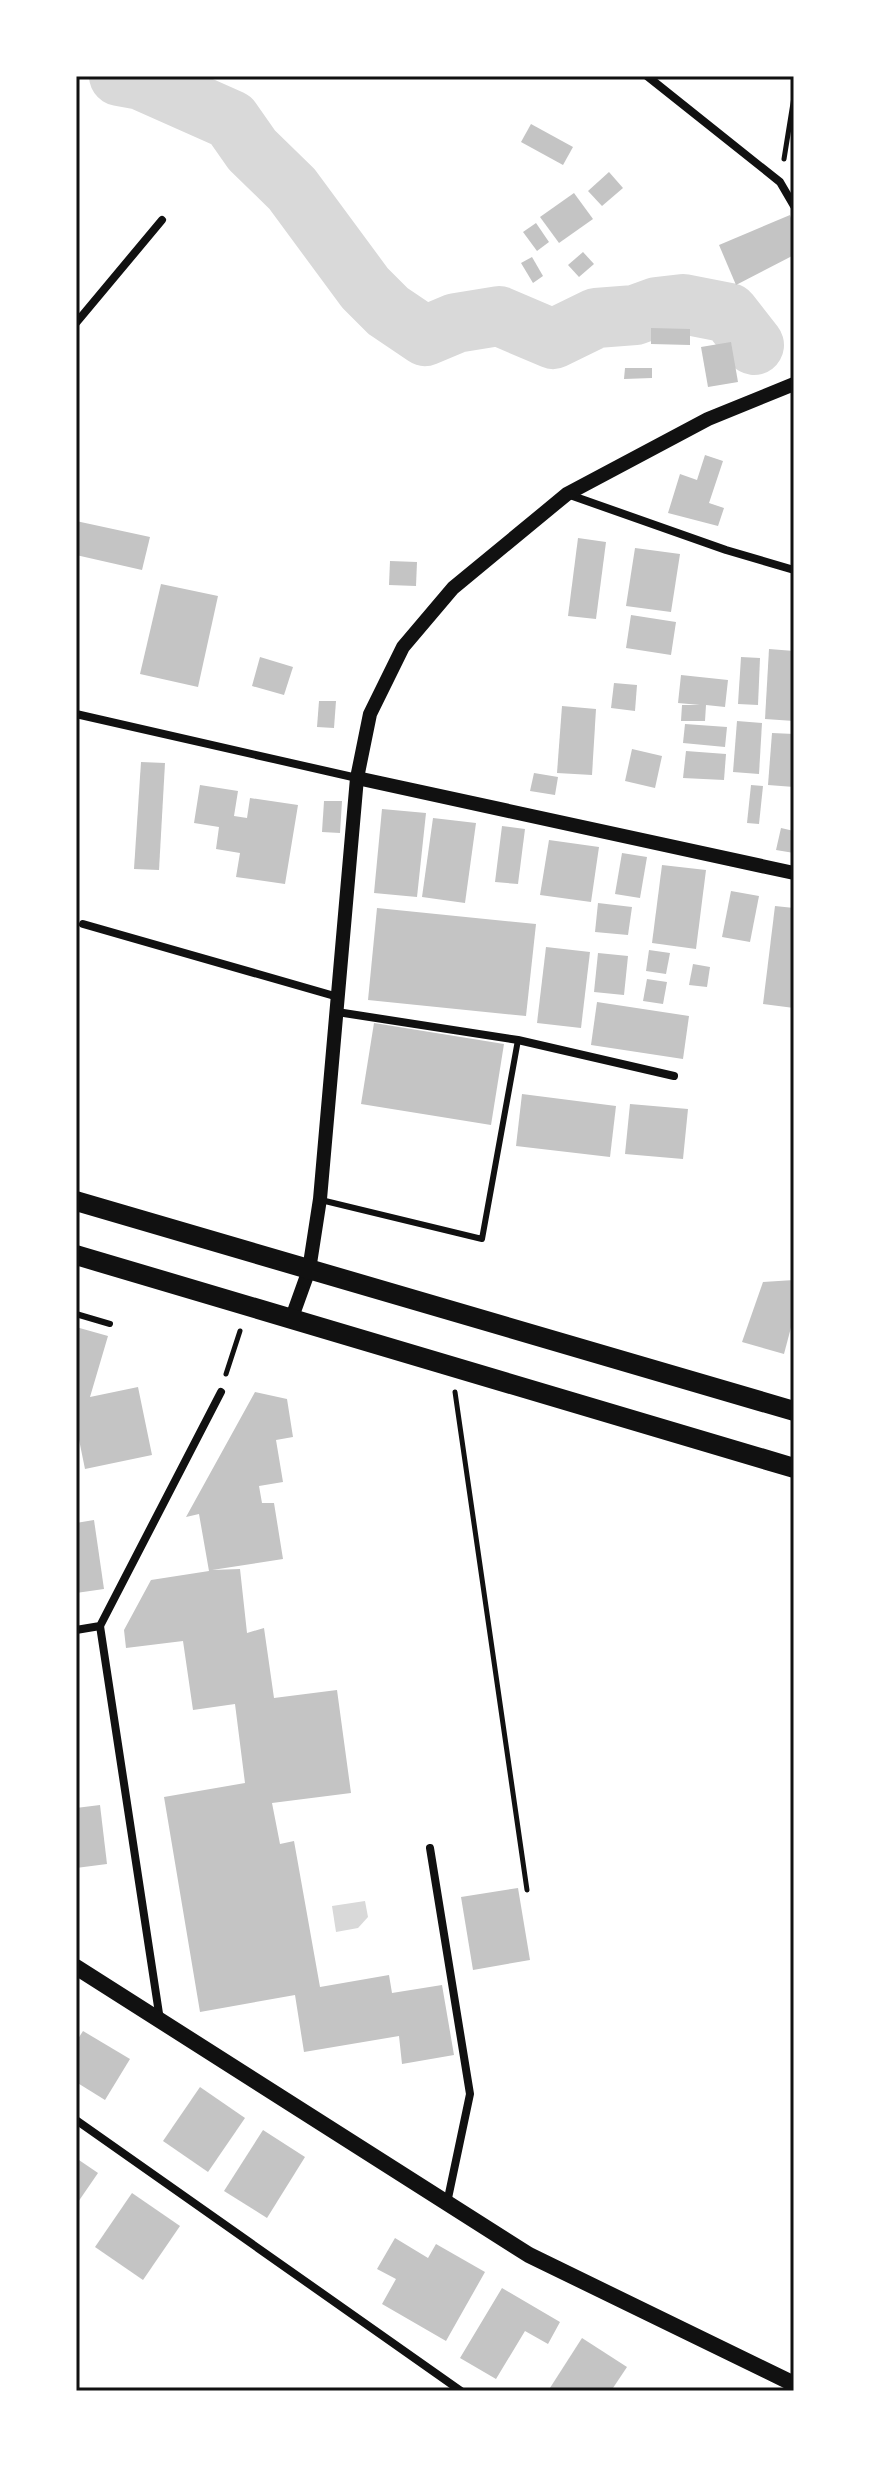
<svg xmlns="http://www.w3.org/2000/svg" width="870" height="2467" font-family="Overpass,sans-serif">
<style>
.water{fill:#d9d9d9}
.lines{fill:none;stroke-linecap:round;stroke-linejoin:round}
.river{stroke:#d9d9d9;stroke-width:60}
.building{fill:#c4c4c4}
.path{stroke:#111;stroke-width:5}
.service{stroke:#111;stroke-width:6}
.minor{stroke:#111;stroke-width:8}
.tertiary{stroke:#111;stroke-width:14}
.secondary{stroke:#111;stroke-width:16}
.primary{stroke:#111;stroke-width:20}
.neatline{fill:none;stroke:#111;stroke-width:3}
</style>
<rect width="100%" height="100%" fill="#fff"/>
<path class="water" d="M365,1901L368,1917L358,1928L336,1932L332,1906Z"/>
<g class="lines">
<path class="river" d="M119,76L141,80L231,120L252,150L292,189L365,288L388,311L425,336L456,323L499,316L553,339L596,318L635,315L657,307L683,304L729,313L754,345"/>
</g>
<g class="building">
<path d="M531,124L573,147L563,165L521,142Z"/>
<path d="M609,172L623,188L602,206L588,191Z"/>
<path d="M574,193L593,219L559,243L540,217Z"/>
<path d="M790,215L794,227V255L736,285L719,245Z"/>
<path d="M536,223L549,242L537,251L523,232Z"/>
<path d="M583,252L594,264L579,277L568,265Z"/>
<path d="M532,257L543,276L533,283L521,263Z"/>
<path d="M651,328L690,329V345L651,344Z"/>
<path d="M731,342L738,382L708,387L701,347Z"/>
<path d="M625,368H652V378L624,379Z"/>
<path d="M705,455L723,461L709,503L724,508L718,526L668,513L680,474L697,480Z"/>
<path d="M76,521L150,537L142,570L76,555Z"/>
<path d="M578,538L606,542L596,619L568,616Z"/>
<path d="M635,548L680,554L671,612L626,606Z"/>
<path d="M390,561L417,562L416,586L389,585Z"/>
<path d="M161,584L218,596L198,687L140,674Z"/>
<path d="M631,615L676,622L671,655L626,648Z"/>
<path d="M769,649L794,651V721L765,719Z"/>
<path d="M260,657L293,667L284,695L252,686Z"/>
<path d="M741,657L760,658L758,705L738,704Z"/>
<path d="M681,675L728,680L725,707L706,705L705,721H681L682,705H700L678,703Z"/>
<path d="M614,683L637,685L635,711L611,708Z"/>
<path d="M319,701H336L334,728L317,727Z"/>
<path d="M562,706L596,709L592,775L557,773Z"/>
<path d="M737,721L762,723L759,774L733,772Z"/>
<path d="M685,724L727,727L725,747L683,743Z"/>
<path d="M772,733L794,734V787L768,785Z"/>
<path d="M632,749L662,756L655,788L625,781Z"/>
<path d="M686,751L726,754L724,780L683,778Z"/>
<path d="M141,762L165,763L159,870L134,869Z"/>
<path d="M534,773L558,777L555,795L530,791Z"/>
<path d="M200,785L238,791L234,816L247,818L250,798L298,805L285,884L236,877L240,853L216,849L219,827L194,823Z"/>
<path d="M751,785L763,786L759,824L747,823Z"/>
<path d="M324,801H342L340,833L322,832Z"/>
<path d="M382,809L426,813L417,897L374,893Z"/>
<path d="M433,818L476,823L465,903L422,897Z"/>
<path d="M502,826L525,829L518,884L495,882Z"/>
<path d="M781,828L794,831V853L776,850Z"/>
<path d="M549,840L599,847L591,902L540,895Z"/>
<path d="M622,853L647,857L640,898L615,894Z"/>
<path d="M662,865L706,870L696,949L652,943Z"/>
<path d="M731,891L759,896L750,942L722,937Z"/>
<path d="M598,903L632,907L628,935L595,932Z"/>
<path d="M775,906L794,908V1008L763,1004Z"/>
<path d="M377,908L536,924L526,1016L368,1000Z"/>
<path d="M546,947L590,952L581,1028L537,1023Z"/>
<path d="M649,950L670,953L666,974L646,971Z"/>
<path d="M598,953L628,956L624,995L594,992Z"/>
<path d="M693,964L710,967L707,987L689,985Z"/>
<path d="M647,979L667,982L663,1004L643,1001Z"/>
<path d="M597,1002L689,1016L683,1059L591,1045Z"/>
<path d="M374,1023L504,1044L491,1125L361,1104Z"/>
<path d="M522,1094L616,1106L610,1157L516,1146Z"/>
<path d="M630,1104L688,1109L683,1159L625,1154Z"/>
<path d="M794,1280V1316L784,1354L742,1342L763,1282Z"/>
<path d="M76,1327L108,1336L90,1397L138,1387L152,1455L85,1469L76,1425Z"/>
<path d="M255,1392L287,1399L293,1437L276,1440L283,1482L259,1486L262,1503H274L283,1559L212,1570L240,1569L247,1633L264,1628L274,1698L337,1690L351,1793L272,1803L280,1844L294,1841L320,1987L389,1975L392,1993L442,1985L454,2055L402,2064L399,2036L304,2052L295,1995L200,2012L164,1797L245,1783L235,1704L193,1710L183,1641L126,1648L124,1630L151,1580L209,1571L199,1514L186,1517Z"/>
<path d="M94,1520L104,1589L76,1593V1523Z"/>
<path d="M100,1805L107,1864L76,1868V1808Z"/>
<path d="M518,1888L530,1960L473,1970L461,1897Z"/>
<path d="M83,2031L130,2059L105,2100L76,2082V2042Z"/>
<path d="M200,2087L245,2118L208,2172L163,2141Z"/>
<path d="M263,2130L305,2157L267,2218L224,2191Z"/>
<path d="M76,2158L98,2173L76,2205Z"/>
<path d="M132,2193L180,2226L143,2280L95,2247Z"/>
<path d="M395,2238L428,2258L436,2244L485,2272L446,2341L382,2304L396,2279L377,2269Z"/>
<path d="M502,2288L560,2322L548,2344L525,2331L496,2379L460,2358Z"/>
<path d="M582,2338L627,2367L611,2391H548Z"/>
</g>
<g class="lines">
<g class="path">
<path d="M784,159L794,97"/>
<path d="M226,1374L240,1331"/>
<path d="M455,1392L527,1890"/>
</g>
<g class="service">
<path d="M321,1200L482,1239L518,1040"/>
<path d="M76,1314L110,1324"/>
</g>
<g class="minor">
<path d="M647,76L780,182L794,206"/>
<path d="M76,323L162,220"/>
<path d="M567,494L726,550L794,570"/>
<path d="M76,714L357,778"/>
<path d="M83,924L338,997"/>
<path d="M337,1012L518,1040L674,1076"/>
<path d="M100,1626L160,2020"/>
<path d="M76,1630L100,1626L221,1392"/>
<path d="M430,1848L470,2094L447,2203"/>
<path d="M76,2120L461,2391"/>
</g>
<g class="tertiary">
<path d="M357,778L794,873"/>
<path d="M291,1320L309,1270L320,1199L357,778L370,714L403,647L453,588L567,494L708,419L794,384"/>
</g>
<path class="secondary" d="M76,1967L529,2255L794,2384"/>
<g class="primary">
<path d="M76,1201L794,1411"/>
<path d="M76,1255L794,1468"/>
</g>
</g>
<rect width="870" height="2467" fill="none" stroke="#ffffff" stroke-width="156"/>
<rect x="78" y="78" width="714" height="2311" class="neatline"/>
</svg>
